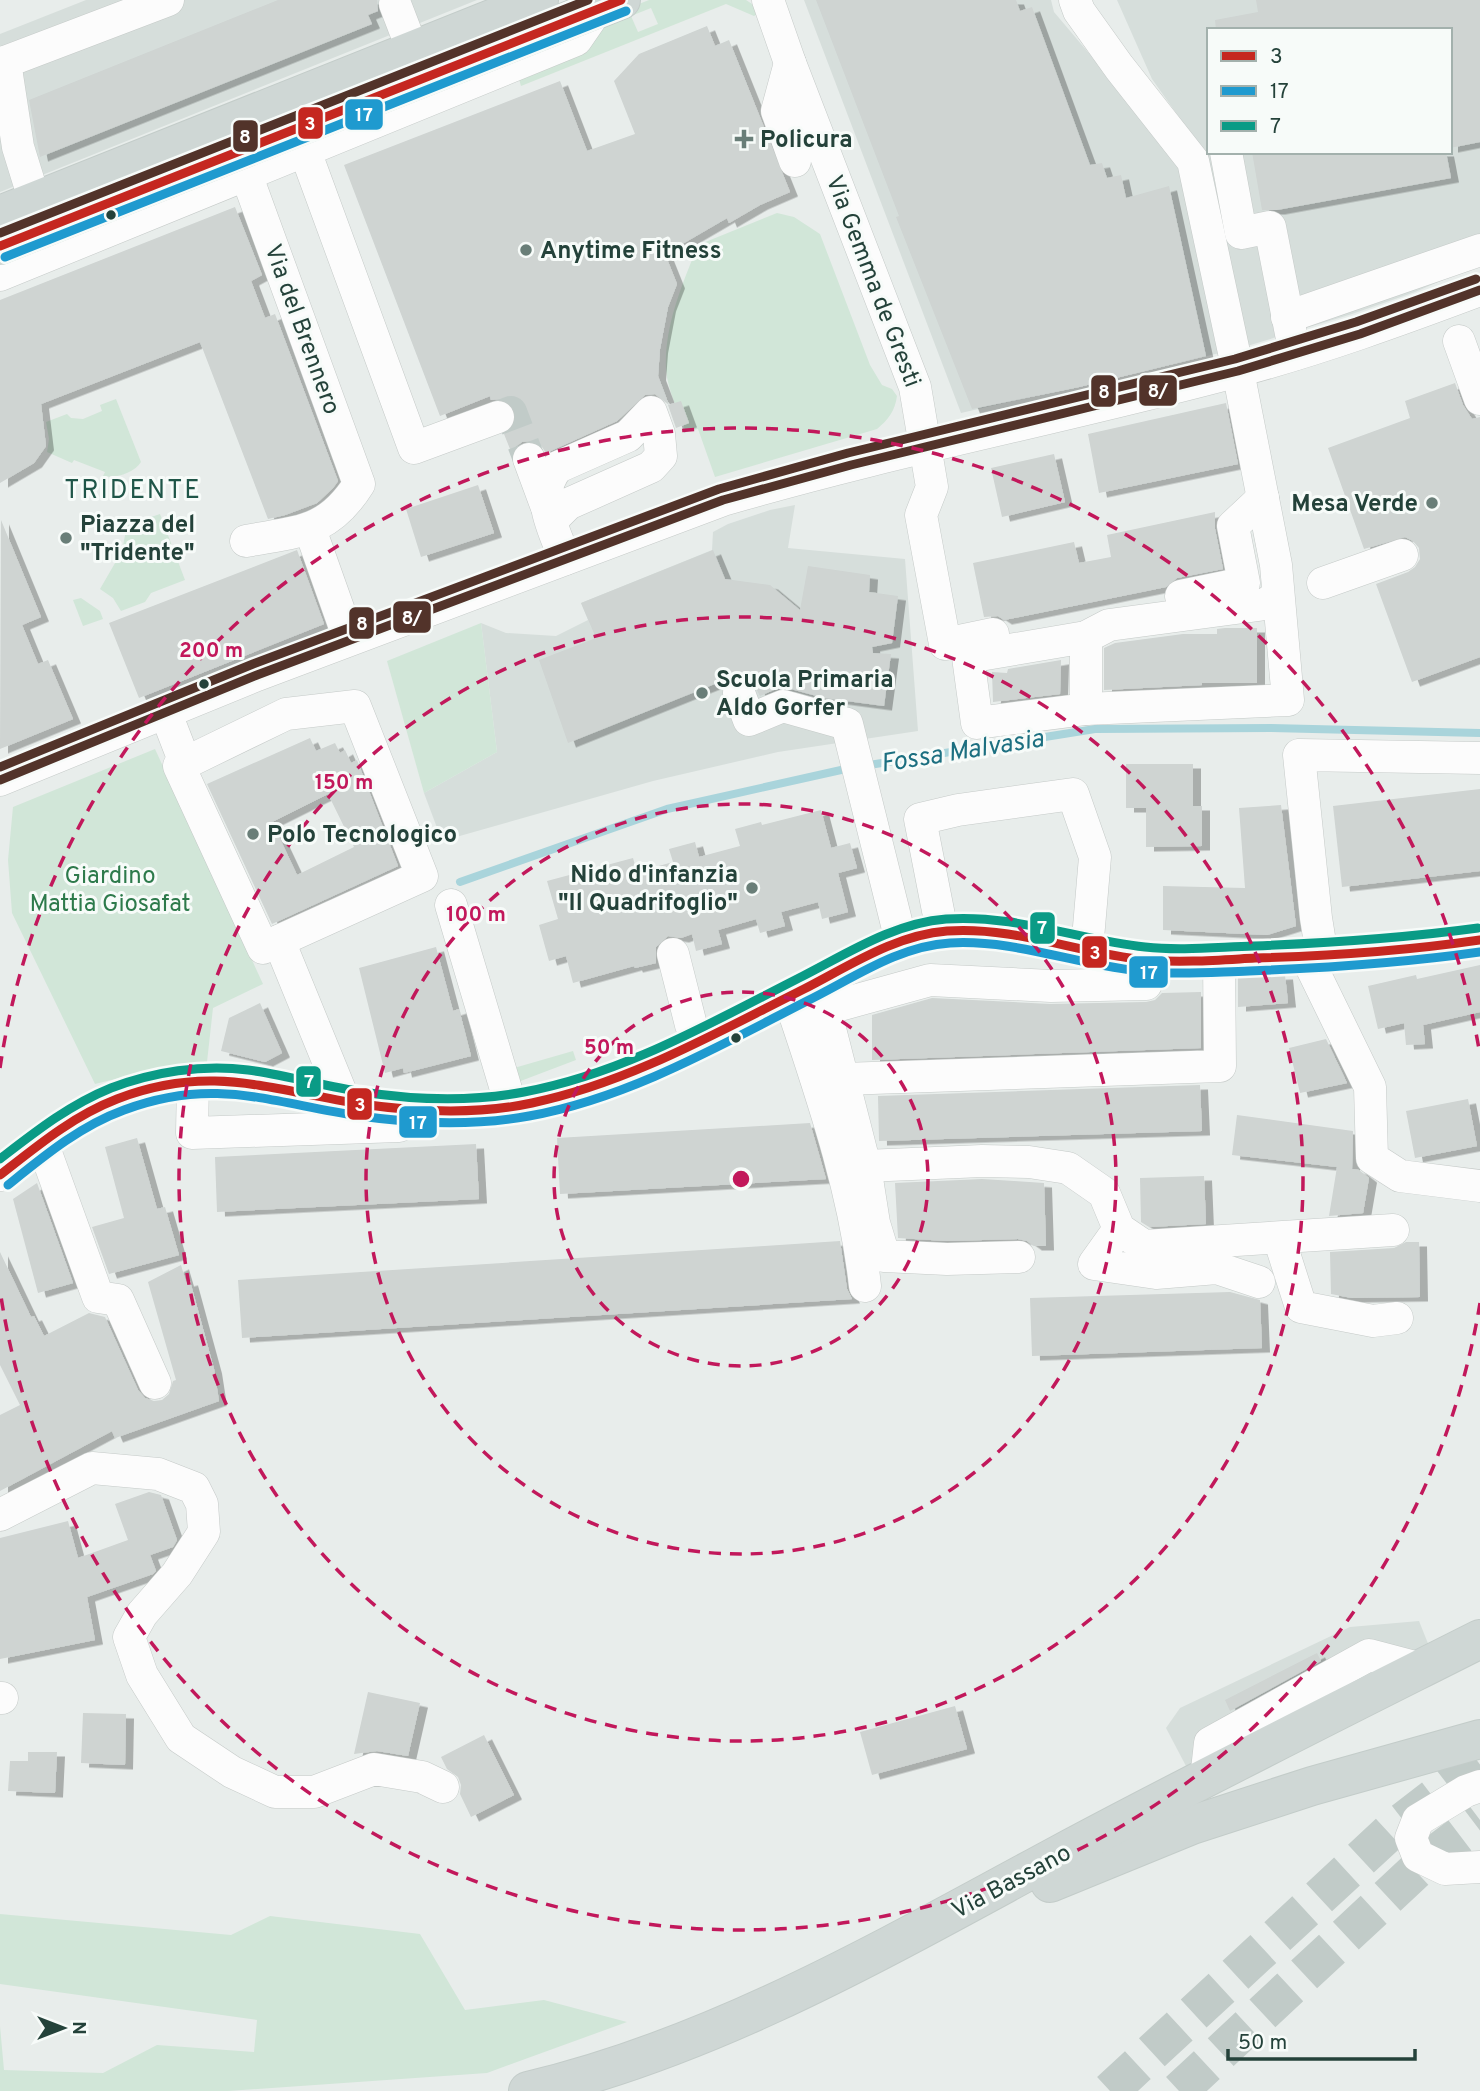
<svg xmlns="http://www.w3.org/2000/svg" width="1480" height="2091" font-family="Overpass,sans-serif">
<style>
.built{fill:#d6dedb;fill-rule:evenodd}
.green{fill:#d1e6d8;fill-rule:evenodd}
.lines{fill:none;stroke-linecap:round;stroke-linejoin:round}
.stream{stroke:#a9d4db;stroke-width:8}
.building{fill:#cfd4d2;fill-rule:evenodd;filter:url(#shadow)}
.minor-tunnel{stroke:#c1cbc8;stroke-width:32;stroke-dasharray:32 16;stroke-linecap:butt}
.highway-tunnel{stroke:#c1cbc8;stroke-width:38;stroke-dasharray:38 19;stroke-linecap:butt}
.minor-casing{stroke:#c5cac8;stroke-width:33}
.major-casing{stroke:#c3ccc9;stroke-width:40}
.minor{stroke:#fcfcfc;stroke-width:32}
.major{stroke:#cfd7d5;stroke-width:38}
.bus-1-casing{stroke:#f7fbf9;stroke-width:14}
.bus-2-casing{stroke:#f7fbf9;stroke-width:14}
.bus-3-casing{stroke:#f7fbf9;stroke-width:14}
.bus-4-casing{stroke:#f7fbf9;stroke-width:14}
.bus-5-casing{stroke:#f7fbf9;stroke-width:14}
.bus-1{stroke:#c52720;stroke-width:9}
.bus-2{stroke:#1f9acf;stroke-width:9}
.bus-3{stroke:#0a9b86;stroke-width:9}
.bus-4{stroke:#52332a;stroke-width:9}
.bus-5{stroke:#52332a;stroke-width:9}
.ring{fill:none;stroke:#c2185b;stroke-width:3.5;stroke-dasharray:12 9}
.poi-dot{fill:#697e78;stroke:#f7fbf9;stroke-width:2.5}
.bus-dot{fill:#24423a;stroke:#f7fbf9;stroke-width:2.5}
.labels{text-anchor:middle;stroke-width:6;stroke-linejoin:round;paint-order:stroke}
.poi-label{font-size:24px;font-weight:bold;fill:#24423a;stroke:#f7fbf9;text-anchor:start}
.street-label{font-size:24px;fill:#24423a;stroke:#f7fbf9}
.park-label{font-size:24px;fill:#2d7a4b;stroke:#f7fbf9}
.neighbourhood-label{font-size:26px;letter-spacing:2px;fill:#1f5548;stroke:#f7fbf9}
.water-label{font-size:26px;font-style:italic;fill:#1c6f80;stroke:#f7fbf9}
.centre{fill:#c2185b;stroke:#f7fbf9;stroke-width:3.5}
.ring-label{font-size:21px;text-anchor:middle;font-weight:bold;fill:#c2185b;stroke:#f7fbf9;stroke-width:6;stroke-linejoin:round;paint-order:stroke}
.line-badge{stroke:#f7fbf9;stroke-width:2.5}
.badge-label{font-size:19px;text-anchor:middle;font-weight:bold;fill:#fff}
</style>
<defs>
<filter id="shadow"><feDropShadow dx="8" dy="4.5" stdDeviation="0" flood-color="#0004"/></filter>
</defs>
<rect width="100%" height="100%" fill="#e8edeb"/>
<g class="built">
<path d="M86,0H477L0,192V34Z"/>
<path d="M804,0H1051L1054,12L1180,161L1224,352L961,413Z"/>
<path d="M1117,0H1480V264L1415,292L1352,314L1244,347L1208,158L1152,79ZM1209,30H1450V152H1209Z"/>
<path d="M795,505L788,548L905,559L918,731L778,752L653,781L442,841L424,793L497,752L481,623L506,633L556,636L588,620L581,603L712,550L713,532L728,524L770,510Z"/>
<path d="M1419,1621L1429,1646L1186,1766L1166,1728L1180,1708L1350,1627Z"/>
</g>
<g class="green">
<path d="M649,0H746L755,6L759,13L754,16L726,4L521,86L519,79L611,15ZM651,8L658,24L638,32L631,16Z"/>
<path d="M777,213L794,217L820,234L870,365L882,385L892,389L897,396C895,411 888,420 877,429L715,477L698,429L686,432C679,413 668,391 666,370C664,326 682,285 698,245Z"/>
<path d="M116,399L141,462C134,473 115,479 103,476L105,472L74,460L72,463L47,452L49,439L46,422L67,414L71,418L83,419L102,411L100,405Z"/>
<path d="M160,514L185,580L151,593L145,602L121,611L113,598L100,589L122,551L127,525Z"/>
<path d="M81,598L100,611L103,619L83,626L73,600Z"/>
<path d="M481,623L497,752L424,793L387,661Z"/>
<path d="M155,749L263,984L213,1008L207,1062L148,1071L95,1084L12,913L8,860L13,807Z"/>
<path d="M573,1051L576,1060L518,1082L514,1068Z"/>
<path d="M0,1914L231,1935L270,1916L420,1934L465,2010L544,2000L627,2022L487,2073L228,2091H0V2026L4,2070L103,2073L157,2045L254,2052L257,2020L0,1984Z"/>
</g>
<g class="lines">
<g class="stream">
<path d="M863,766L1095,729L1271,728L1480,733"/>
<path d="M460,882L667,809L850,768"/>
</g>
</g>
<g class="building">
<path d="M278,0H377L378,11L368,15L372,24L40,157L29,100Z"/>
<path d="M816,0H1016L1020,11L1032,7L1090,165L1102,163L1107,178L1121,175L1126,198L1169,186L1206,356L1079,387L972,409L896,217L899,216Z"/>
<path d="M1256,0H1480V142L1450,148V30H1216L1215,20L1258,12Z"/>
<path d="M707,26L715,46L729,40L790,192L760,205L729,223L727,218L665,254L677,284L668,307L660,349L658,376L669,405L655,394L645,395L617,421L546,453L540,444L531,441L522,442L515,447L512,454L504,434L512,428L516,419L515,411L510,403L502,399L491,400L490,396L440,416L344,165L560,81L587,151L635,134L614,81L639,54Z"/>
<path d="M1252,152H1446L1451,178L1277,210H1262Z"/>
<path d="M235,207L262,275L251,281L265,318L275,314L338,481L333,488L317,503L285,515L268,519L200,342L41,404L46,446L34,463L0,483V300Z"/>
<path d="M1455,383L1463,405L1472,419L1480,417V657L1412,682L1376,584L1408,572L1415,567L1420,559L1419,548L1413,541L1405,537L1364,549L1328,448L1410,418L1405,401Z"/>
<path d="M681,401L689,423L676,428L668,405Z"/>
<path d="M1226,403L1238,464L1099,493L1088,434Z"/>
<path d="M1054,454L1065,502L1002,517L991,468Z"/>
<path d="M478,485L494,533L421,557L406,509Z"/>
<path d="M1215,512V529L1223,569L1177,578L1166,587L1004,620L998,616L984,617L973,563L1074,542L1079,563L1111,557L1107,535Z"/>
<path d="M1,520L41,617L22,625L38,664L48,660L73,719L0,749Z"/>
<path d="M297,550L324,624L139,698L109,623Z"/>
<path d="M713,550L725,579L770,585L800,610L808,566L870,575L869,592L898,596L892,643L872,647L873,653L891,654L884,706L824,698L787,688L776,689L760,696L751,679L742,673L568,743L539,660L596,638L581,603Z"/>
<path d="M1225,628H1257V683H1202V685L1104,690V648L1115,643L1183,634H1217V629Z"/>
<path d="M1061,660L1060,694L993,702L992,672L1007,673L1008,669Z"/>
<path d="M310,738L316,751L335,743L340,753L345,750L351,763L357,760L398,866L272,924L207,784ZM328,794L354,847L297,875L272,822Z"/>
<path d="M1126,764H1193V806H1202V846L1146,847V808H1126Z"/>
<path d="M1480,789V871L1342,887L1333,806Z"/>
<path d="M1281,805L1296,926L1267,935L1163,930V886L1245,888L1239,808Z"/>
<path d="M821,810L831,848L850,843L857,868L838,873L848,912L822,919L818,902L781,912L785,926L760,933L756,919L718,930L722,944L696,951L692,934L681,938L668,936L656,947V963L635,968L634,966L573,983L566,956L549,961L539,925L558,919L547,881L633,858L637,872L673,862L669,849L695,842L699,857L740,846L735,829L761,822L762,825Z"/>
<path d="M436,947L453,1011L459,1009L471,1056L404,1073L403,1068L385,1073L359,968Z"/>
<path d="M1480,965V1012L1423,1025L1425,1044L1406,1045L1404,1023L1378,1029L1368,986L1416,975L1417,979Z"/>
<path d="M1285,975L1288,1003L1238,1007V977Z"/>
<path d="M1201,992V1048L872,1060V1015L932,998L1050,1004L1146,1002L1155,1000L1162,993Z"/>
<path d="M260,1003L282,1053L265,1062L221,1051L229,1018Z"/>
<path d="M1326,1039L1347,1083L1300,1093L1289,1048Z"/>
<path d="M1200,1085L1202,1131L879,1141L878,1096Z"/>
<path d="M1468,1099L1477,1146L1415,1158L1406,1111Z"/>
<path d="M1237,1115L1353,1131L1352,1169L1359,1170L1369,1178L1363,1213L1329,1216L1337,1167L1232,1155Z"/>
<path d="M810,1123L826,1179L560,1194L557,1138Z"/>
<path d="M137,1138L157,1209L165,1207L179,1255L109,1274L92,1227L124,1218L105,1147Z"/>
<path d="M476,1144L479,1199L217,1212L215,1157Z"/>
<path d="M1204,1176L1206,1224L1149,1227L1141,1222L1140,1178Z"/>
<path d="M982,1179L1044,1183L1046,1246H1034L1027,1241L1018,1239L947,1241L898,1238L895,1183Z"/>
<path d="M37,1183L73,1283L38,1293L13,1199Z"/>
<path d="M840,1241L847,1289L852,1299L242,1338L238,1280Z"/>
<path d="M1406,1242H1419L1420,1297L1352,1298L1331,1294L1330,1252L1394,1248Z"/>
<path d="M0,1252L31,1317L34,1316L44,1336L89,1313L105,1317L138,1390L145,1398L154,1401L162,1400L169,1394L173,1381L176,1380L148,1282L181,1265L186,1282L190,1281L214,1369L219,1401L115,1438L112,1431L0,1491V1415L20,1405L0,1365Z"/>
<path d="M1230,1292L1260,1300L1262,1348L1032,1356L1030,1298Z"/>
<path d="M149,1492L161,1495L177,1540L173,1547L150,1555L156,1571L153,1574L87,1597L95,1640L0,1659V1538L68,1521L78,1558L128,1540L115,1504Z"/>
<path d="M1317,1653L1321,1661L1230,1711L1225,1700Z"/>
<path d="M368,1692L420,1703L408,1756L377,1751L354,1754Z"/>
<path d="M955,1706L967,1749L872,1775L860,1732Z"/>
<path d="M83,1713L126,1714L125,1765L81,1763Z"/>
<path d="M484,1735L514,1795L471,1817L460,1794L461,1785L458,1777L447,1769L441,1757Z"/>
<path d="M28,1752H57L55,1793L8,1791L10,1761H28Z"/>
</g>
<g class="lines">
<path class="minor-tunnel" d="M498,417L511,412L529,459"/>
<g class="highway-tunnel">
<path d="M1110,2091L1394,1828L1480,1762"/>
<path d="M1179,2091L1426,1861L1480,1820"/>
</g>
<g class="minor-casing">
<g id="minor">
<path d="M768,0L790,63L915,387L932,487L921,515L945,644L993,634"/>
<path d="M1075,0L1079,11L1119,67L1193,161L1238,371L1276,565C1280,610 1284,655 1288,700L1086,709L977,723L968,657L1086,637L1109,625L1266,604L1278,595"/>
<path d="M395,4L413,51"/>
<path d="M5,62L168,0"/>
<path d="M5,62L18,147L35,202"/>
<path d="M790,63L777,111L795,161"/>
<path d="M305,151L414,448L498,417"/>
<path d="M1226,152L1241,233L1270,227L1295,354"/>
<path d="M246,174L359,484C328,533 299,531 246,541"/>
<path d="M0,275L576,40L596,11"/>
<path d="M1287,317L1480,250"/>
<path d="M1459,341L1480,399"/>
<path d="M529,459L546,505"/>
<path d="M551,521L568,504L651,467L661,456L659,434L651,412L628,436L558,467C533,494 554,530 565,559"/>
<path d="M310,529L349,639"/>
<path d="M1323,583L1402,555"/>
<path d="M1181,596L1244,583L1233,526L1263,498"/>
<path d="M1086,637V709"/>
<path d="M739,693L749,720L783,706L847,724L901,941"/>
<path d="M355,706L422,876L263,948L179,766L286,714Z"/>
<path d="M165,711L185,763"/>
<path d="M0,780L257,675L723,500C893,450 1067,417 1238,371C1320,349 1400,320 1480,290"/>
<path d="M451,905L511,1106"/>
<path d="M942,931L920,819L958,810L1073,794L1095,857L1087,950"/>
<path d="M279,941L344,1100"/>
<path d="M673,954L691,1025"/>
<path d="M1322,955L1316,918L1299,755L1480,758"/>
<path d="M1306,956L1370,1087L1372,1158L1400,1176L1480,1186"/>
<path d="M818,982L865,1166L874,1223L884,1256L947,1259L1019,1257"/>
<path d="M789,997C820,1091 854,1186 865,1286"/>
<path d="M825,1009L930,980L1051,986L1146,984L1149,960"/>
<path d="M843,1079L1220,1066L1219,960"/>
<path d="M193,1082L192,1133L399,1126L412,1120"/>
<path d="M42,1142L98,1297L118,1300L155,1383"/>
<path d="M865,1166L982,1161L1029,1162L1068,1168L1104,1193L1119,1229L1144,1246L1393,1230"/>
<path d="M0,1175C36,1147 74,1115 117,1099C157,1084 204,1076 247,1082C290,1089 333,1101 377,1106C427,1112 482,1113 532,1103C631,1082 728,1027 818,982C859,962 900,934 947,931C1012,926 1081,954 1147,960C1185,963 1225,959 1263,958C1336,955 1408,951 1480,940"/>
<path d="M1119,1229L1094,1264L1156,1273L1217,1268L1259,1282"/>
<path d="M1279,1238L1301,1307L1373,1321L1397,1318"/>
<path d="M0,1515L92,1468L158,1474L194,1488L202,1504L204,1532L177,1574L142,1614L129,1637L142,1675L181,1738L232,1772L275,1792H314L374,1769L422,1777L443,1787"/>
<path d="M0,1698H2"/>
<path d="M1206,1779L1210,1743L1369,1655L1422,1669"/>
<path d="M1480,1786L1466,1791L1418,1820L1411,1838L1418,1856L1445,1869L1480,1867"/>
</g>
</g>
<g class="major-casing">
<g id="major">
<path d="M0,215L539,0"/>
<path d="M0,246L621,0"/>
<path d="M1050,1883L1192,1825L1312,1786L1480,1739"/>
<path d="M528,2091C718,2046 889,1946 1060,1854C1198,1780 1339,1710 1480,1639"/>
</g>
</g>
<use href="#minor" class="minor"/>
<use href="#major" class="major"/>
<g class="bus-1-casing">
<g id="bus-1">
<path d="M0,246L621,0"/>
<path d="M0,1175C37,1146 73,1116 117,1099C211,1063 269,1090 361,1104C417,1112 476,1115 532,1103C628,1083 716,1033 804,989C849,966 895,935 947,931C1015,926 1080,954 1146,960C1183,963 1219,960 1255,958C1330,956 1405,951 1480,940"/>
</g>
</g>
<g class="bus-2-casing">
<g id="bus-2">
<path d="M5,257L626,11"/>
<path d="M8,1185C44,1156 80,1126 124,1110C215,1076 271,1103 360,1116C416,1124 474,1126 529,1116C628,1098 719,1046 807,1001C852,979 898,946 950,943C1017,939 1082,967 1148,972C1182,975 1215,972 1249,971C1326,968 1403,963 1480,952"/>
</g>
</g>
<g class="bus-3-casing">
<path id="bus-3" d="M0,1159C35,1132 69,1105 111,1088C153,1072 202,1064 248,1070C286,1075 324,1086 362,1092C415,1100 471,1102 524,1092C623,1074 714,1021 803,976C848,953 894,923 946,919C1014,914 1079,940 1145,947C1181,951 1218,947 1254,946C1329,943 1404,938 1478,928"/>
</g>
<g class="bus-4-casing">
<g id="bus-4">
<path d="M0,233L588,0"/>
<path d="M0,767L253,664L719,489L848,453L1235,359L1356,322L1476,279"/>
</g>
</g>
<g class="bus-5-casing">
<path id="bus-5" d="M0,780L257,675L723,500L851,465L1238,371L1360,334L1480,290"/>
</g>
<use href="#bus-1" class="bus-1"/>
<use href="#bus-2" class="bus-2"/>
<use href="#bus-3" class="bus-3"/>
<use href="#bus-4" class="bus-4"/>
<use href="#bus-5" class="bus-5"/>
</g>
<g class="ring">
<circle cx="741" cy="1179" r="187"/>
<circle cx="741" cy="1179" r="375"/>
<circle cx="741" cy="1179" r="562"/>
<path d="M1480 1303A749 749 0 0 1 0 1290M0 1068A749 749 0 0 1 1480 1055"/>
</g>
<g class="poi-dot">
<path d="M740.5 128.5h7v7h7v7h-7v7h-7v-7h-7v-7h7z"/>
<circle cx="526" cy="250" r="7"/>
<circle cx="1432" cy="503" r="7"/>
<circle cx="66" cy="538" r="7"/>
<circle cx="702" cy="693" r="7"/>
<circle cx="253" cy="834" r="7"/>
<circle cx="752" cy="888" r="7"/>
</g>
<g class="bus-dot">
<circle cx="111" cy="215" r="6"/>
<circle cx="204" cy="684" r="6"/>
<circle cx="736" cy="1038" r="6"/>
</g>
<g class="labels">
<g class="poi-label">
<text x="760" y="147">Policura</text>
<text x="540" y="258">Anytime Fitness</text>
<text x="1418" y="511" text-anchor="end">Mesa Verde</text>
<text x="80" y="532">Piazza del<tspan x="80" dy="28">"Tridente"</tspan></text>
<text x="716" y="687">Scuola Primaria<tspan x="716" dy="28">Aldo Gorfer</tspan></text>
<text x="267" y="842">Polo Tecnologico</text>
<text x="738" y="882" text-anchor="end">Nido d'infanzia<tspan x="738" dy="28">"Il Quadrifoglio"</tspan></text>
</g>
<g class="street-label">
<text transform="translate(874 281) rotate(69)" y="8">Via Gemma de Gresti</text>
<text transform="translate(303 329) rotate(70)" y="8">Via del Brennero</text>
<text transform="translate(1011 1881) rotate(-28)" y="8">Via Bassano</text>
</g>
<g class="park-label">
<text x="110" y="883">Giardino<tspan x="110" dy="28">Mattia Giosafat</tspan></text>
</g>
<g class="neighbourhood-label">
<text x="133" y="498">TRIDENTE</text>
</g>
<g class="water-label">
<text transform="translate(962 750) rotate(-9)" y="9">Fossa Malvasia</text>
</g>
</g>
<circle cx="741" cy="1179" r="10" class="centre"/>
<g class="ring-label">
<text x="211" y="657">200 m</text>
<text x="344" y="789">150 m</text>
<text x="476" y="921">100 m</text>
<text x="609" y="1054">50 m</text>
</g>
<g class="line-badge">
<rect x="344" y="98" width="40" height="33" rx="7" fill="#1f9acf"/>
<rect x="297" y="106" width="27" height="34" rx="7" fill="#c52720"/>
<rect x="232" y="119" width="27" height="34" rx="7" fill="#52332a"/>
<rect x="1138" y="374" width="40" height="33" rx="7" fill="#52332a"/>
<rect x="1090" y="374" width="27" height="34" rx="7" fill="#52332a"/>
<rect x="392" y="600" width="40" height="34" rx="7" fill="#52332a"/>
<rect x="348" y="606" width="27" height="34" rx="7" fill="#52332a"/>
<rect x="1029" y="911" width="27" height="34" rx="7" fill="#0a9b86"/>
<rect x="1081" y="935" width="27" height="34" rx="7" fill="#c52720"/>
<rect x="1128" y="955" width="41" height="34" rx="7" fill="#1f9acf"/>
<rect x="295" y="1065" width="27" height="33" rx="7" fill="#0a9b86"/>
<rect x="346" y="1087" width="27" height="34" rx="7" fill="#c52720"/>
<rect x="398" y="1105" width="40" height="34" rx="7" fill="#1f9acf"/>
</g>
<g class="badge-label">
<text x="364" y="121">17</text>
<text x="310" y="130">3</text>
<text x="245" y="143">8</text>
<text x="1158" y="397">8/</text>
<text x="1104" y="398">8</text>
<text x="412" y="624">8/</text>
<text x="362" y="630">8</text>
<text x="1042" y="934">7</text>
<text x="1095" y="959">3</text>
<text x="1149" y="979">17</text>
<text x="309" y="1088">7</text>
<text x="360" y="1111">3</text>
<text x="418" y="1129">17</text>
</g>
<rect x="1207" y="28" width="245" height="126" fill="#f7fbf9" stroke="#a3b1ad" stroke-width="2"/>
<rect x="1221" y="51" width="35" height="10" fill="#c52720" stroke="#a3b1ad" stroke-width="2"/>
<text x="1270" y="63" font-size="21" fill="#24423a">3</text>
<rect x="1221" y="86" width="35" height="10" fill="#1f9acf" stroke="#a3b1ad" stroke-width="2"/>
<text x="1270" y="98" font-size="21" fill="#24423a">17</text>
<rect x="1221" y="121" width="35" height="10" fill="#0a9b86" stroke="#a3b1ad" stroke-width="2"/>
<text x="1270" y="133" font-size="21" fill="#24423a">7</text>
<g transform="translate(63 2028) rotate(90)" stroke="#f7fbf9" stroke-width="5" paint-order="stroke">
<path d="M0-5L12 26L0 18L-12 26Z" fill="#24423a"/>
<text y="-10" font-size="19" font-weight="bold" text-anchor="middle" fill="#24423a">N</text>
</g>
<path d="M1228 2049v10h187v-10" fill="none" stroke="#24423a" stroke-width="3.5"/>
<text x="1238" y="2049" font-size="21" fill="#24423a" stroke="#f7fbf9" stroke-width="5" paint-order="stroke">50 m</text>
</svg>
